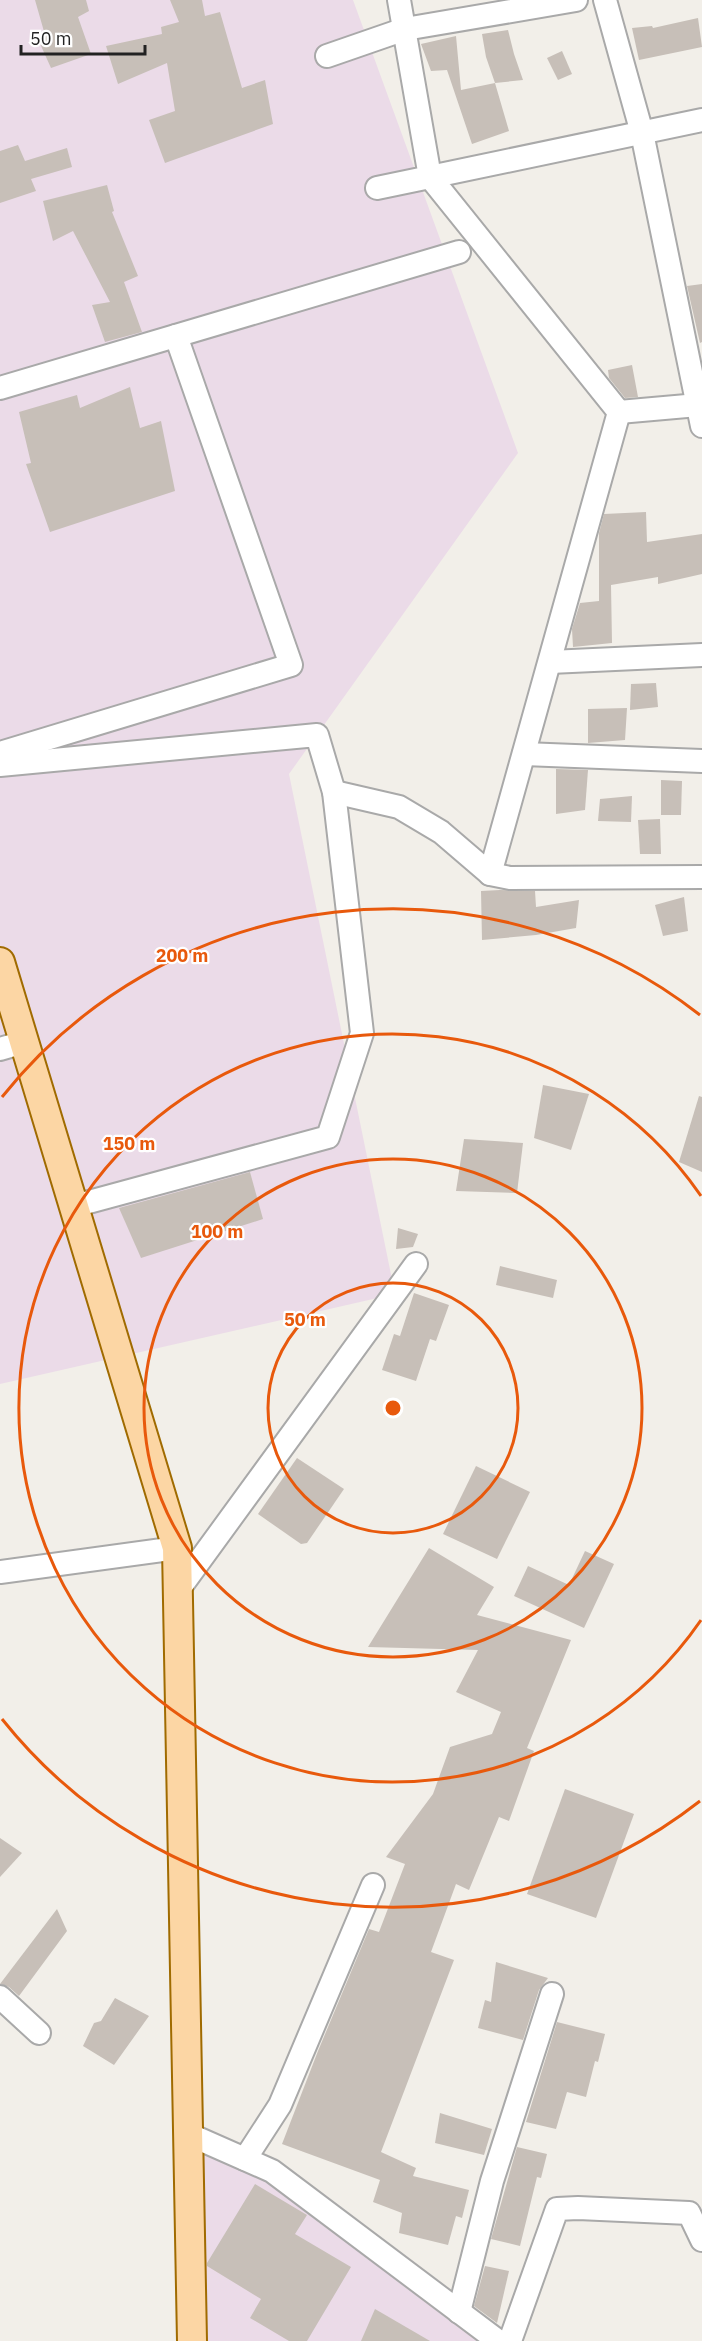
<svg xmlns="http://www.w3.org/2000/svg" width="702" height="2341" font-family="'IBM Plex Sans',sans-serif">
<style>
.industrial{fill:#ebdbe8}
.building{fill:#c7bfb8}
.lines{fill:none;stroke-linecap:round;stroke-linejoin:round}
.minor-casing{stroke:#a9a9a9;stroke-width:26}
.major-casing{stroke:#a06b00;stroke-width:32}
.minor{stroke:#fff;stroke-width:22}
.major{stroke:#fcd6a4;stroke-width:28}
.ring{fill:none;stroke:#e8590c;stroke-width:3}
.centre{fill:#e8590c;stroke:#fff;stroke-width:3}
.ring-label{font-size:18px;text-anchor:middle;font-weight:bold;fill:#e8590c;stroke:#fff;stroke-width:4.5;stroke-linejoin:round;paint-order:stroke}
</style>
<rect width="100%" height="100%" fill="#f2efe9"/>
<g class="industrial">
<path d="M0,0H353L518,453L289,774L395,1294L0,1384Z"/>
<path d="M188,2134L272,2171L498,2341H192Z"/>
</g>
<g class="building">
<path d="M35,0H86L89,11L78,17L91,54L51,68L37,37L45,35Z"/>
<path d="M170,0H202L205,16L220,12L242,88L265,80L273,124L165,163L149,120L175,111L167,63L118,84L106,46L162,34L161,27L179,22Z"/>
<path d="M698,18L702,47L639,60L632,28L652,26L653,28Z"/>
<path d="M508,30L514,54L523,80L495,83L486,57L482,34Z"/>
<path d="M456,36L461,90L495,83L509,131L472,144L447,70L431,71L421,44Z"/>
<path d="M562,51L572,74L558,80L547,58Z"/>
<path d="M18,145L25,161L67,148L72,167L31,179L36,191L0,203V151Z"/>
<path d="M107,185L114,211L112,212L138,276L124,282L142,332L105,342L92,305L110,302L73,231L53,241L43,201Z"/>
<path d="M702,284V342L700,343L687,286Z"/>
<path d="M632,365L638,397L625,398L609,378L608,370Z"/>
<path d="M130,387L140,428L161,421L175,491L50,532L26,464L31,463L19,412L77,395L80,408Z"/>
<path d="M646,512L647,542L702,534V574L658,584V577L611,585L612,643L573,647L572,629L580,603L599,601V533L604,514Z"/>
<path d="M656,683L658,707L630,710L631,684Z"/>
<path d="M627,708L625,740L588,743V709Z"/>
<path d="M556,769L588,770L585,810L556,814Z"/>
<path d="M661,780L682,781L681,815H661Z"/>
<path d="M632,796L631,822L598,821L600,799Z"/>
<path d="M660,819L661,854H640L638,820Z"/>
<path d="M500,890L535,891L536,907L579,900L576,928L536,935L482,940L481,891Z"/>
<path d="M684,897L688,931L663,936L655,905Z"/>
<path d="M543,1085L589,1094L571,1150L534,1138Z"/>
<path d="M699,1096L702,1097V1172L679,1162Z"/>
<path d="M464,1139L523,1143L517,1193L456,1191Z"/>
<path d="M250,1172L263,1219L141,1258L119,1208Z"/>
<path d="M398,1228L418,1234L413,1247L396,1249Z"/>
<path d="M500,1266L557,1280L553,1298L496,1285Z"/>
<path d="M414,1293L449,1305L436,1341L430,1339L416,1381L382,1370L394,1334L400,1336Z"/>
<path d="M297,1458L344,1489L307,1543L301,1544L258,1514Z"/>
<path d="M476,1466L530,1492L497,1559L443,1534Z"/>
<path d="M429,1548L494,1587L477,1615L571,1640L527,1748L534,1751L509,1821L499,1817L469,1890L456,1884L431,1952L454,1960L381,2152L416,2168L413,2176L469,2190L462,2218L456,2216L448,2245L399,2233L402,2213L373,2202L380,2180L282,2144L318,2051L369,1929L379,1932L405,1864L386,1857L433,1794L450,1747L492,1734L501,1712L456,1692L478,1650L368,1647Z"/>
<path d="M585,1551L614,1564L584,1628L514,1596L528,1566L569,1585Z"/>
<path d="M565,1789L634,1814L596,1918L527,1894Z"/>
<path d="M0,1838L22,1853L0,1877Z"/>
<path d="M57,1909L67,1931L19,1996L9,1987L0,1984Z"/>
<path d="M496,1962L548,1978L539,1990L523,2040L478,2028L485,2000L491,2002Z"/>
<path d="M115,1998L149,2016L114,2065L83,2046L94,2023L101,2021Z"/>
<path d="M557,2022L605,2034L598,2062L595,2061L586,2097L567,2092L556,2129L526,2122Z"/>
<path d="M440,2113L492,2129L484,2155L435,2143Z"/>
<path d="M517,2147L547,2154L541,2178L537,2177L520,2246L491,2239Z"/>
<path d="M255,2184L307,2215L295,2234L351,2267L307,2341H289L250,2318L261,2299L207,2266V2263Z"/>
<path d="M485,2266L509,2271L497,2323L474,2306Z"/>
<path d="M375,2309L430,2341H361Z"/>
</g>
<g class="lines">
<g class="minor-casing">
<g id="minor">
<path d="M605,0L642,133L702,426"/>
<path d="M327,56L405,29L576,0"/>
<path d="M377,188L430,177L399,0"/>
<path d="M0,388L459,252"/>
<path d="M619,412L698,405"/>
<path d="M550,662L702,655"/>
<path d="M0,753L291,665L176,336"/>
<path d="M524,754L702,761"/>
<path d="M0,765L317,735L334,792L362,1033L328,1137L74,1206"/>
<path d="M334,792L399,807L441,832L490,874L510,878L702,877"/>
<path d="M490,874L619,412L430,177L702,120"/>
<path d="M0,1049L24,1042"/>
<path d="M0,1572L177,1548"/>
<path d="M179,1589L416,1264"/>
<path d="M0,1997L39,2033"/>
<path d="M188,2134L272,2171L498,2341"/>
<path d="M245,2159L280,2105L373,1885"/>
<path d="M459,2312L492,2181L552,1994"/>
<path d="M510,2341L557,2209L578,2208L689,2213L702,2240"/>
</g>
</g>
<g class="major-casing">
<path id="major" d="M0,962L177,1548L192,2341"/>
</g>
<use href="#minor" class="minor"/>
<use href="#major" class="major"/>
</g>
<g class="ring">
<circle cx="393" cy="1408" r="125"/>
<circle cx="393" cy="1408" r="249"/>
<path d="M701 1620A374 374 0 1 1 701 1196"/>
<path d="M700 1801A499 499 0 0 1 2 1719M2 1097A499 499 0 0 1 700 1015"/>
</g>
<circle cx="393" cy="1408" r="9" class="centre"/>
<g class="ring-label">
<text x="182" y="962">200 m</text>
<text x="129" y="1150">150 m</text>
<text x="217" y="1238">100 m</text>
<text x="305" y="1326">50 m</text>
</g>
<path d="M21 45v9h124v-9" fill="none" stroke="#222222" stroke-width="3"/>
<text x="30" y="45" font-size="18" fill="#222222" stroke="#ffffff" stroke-width="4.5" paint-order="stroke">50 m</text>
</svg>
